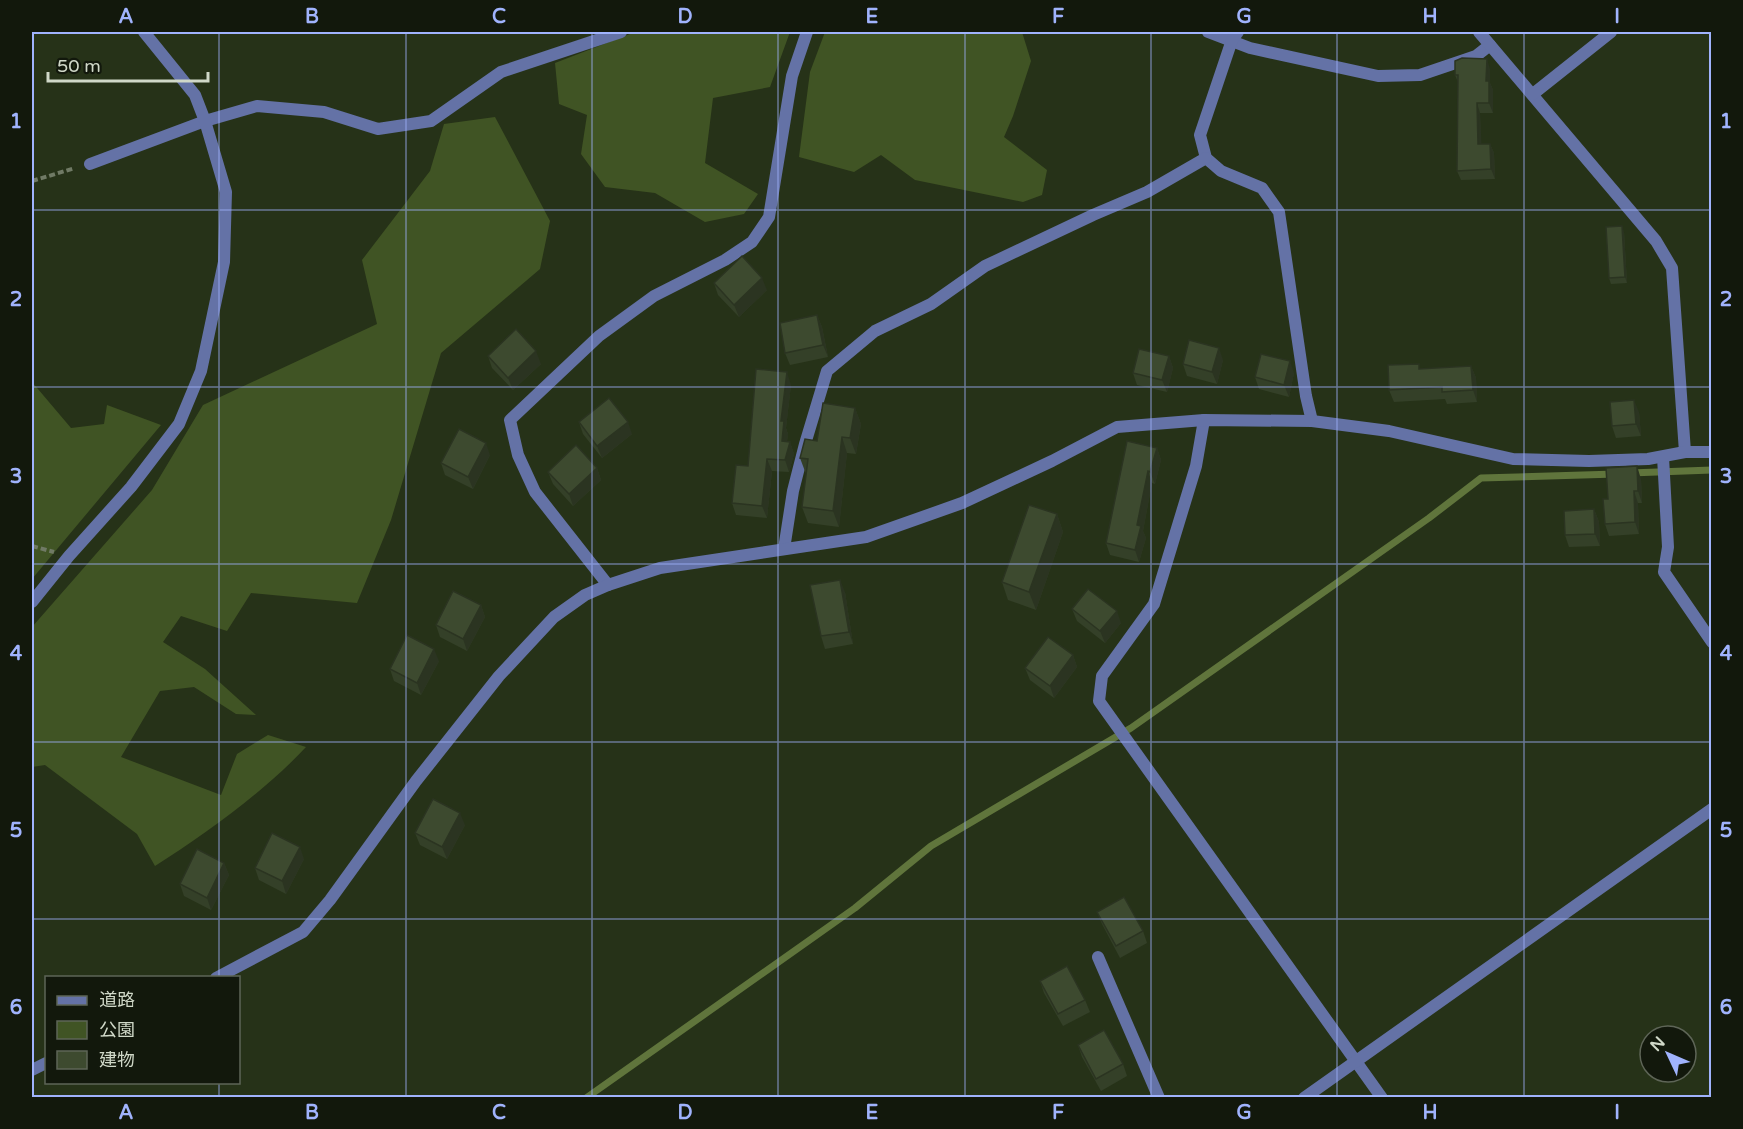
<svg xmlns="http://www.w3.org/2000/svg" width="1743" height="1129" font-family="'Varela Round','Noto Sans JP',sans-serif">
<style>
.green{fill:#405424}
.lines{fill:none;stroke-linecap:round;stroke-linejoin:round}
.stream{stroke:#60753c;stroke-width:7}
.path{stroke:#707a65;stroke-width:4;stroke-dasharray:6 3;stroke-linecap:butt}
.minor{stroke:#6472a6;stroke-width:12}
.wall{fill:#344028}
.shaded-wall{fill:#2b3421}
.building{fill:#3d4a2f;stroke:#2b3421;stroke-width:1.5}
.grid{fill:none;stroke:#a0b3fd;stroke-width:1.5;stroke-opacity:0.55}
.neatline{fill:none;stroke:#a0b3fd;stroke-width:2}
.grid-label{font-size:20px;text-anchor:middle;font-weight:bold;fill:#a0b3fd}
</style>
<rect width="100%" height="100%" fill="#263218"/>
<g class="green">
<path d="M635,32H790L770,87L713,98L705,163L758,194L744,214L705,222L655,193L605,187L581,154L587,115L559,104L555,63Z"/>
<path d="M825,32H1022L1031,61L1013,116L1004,137L1047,170L1042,195L1023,202L915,180L881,155L854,172L799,157L810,72Z"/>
<path d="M495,117L550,221L540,269L441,353L391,520L357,603L251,593L227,631L181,616L163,642L205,669L256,715L236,714L194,687L160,691L121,757L221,795L237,754L268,735L306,747C265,791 206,834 155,866L137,834L45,765L32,767V627L152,490L203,405L377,324L362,260L430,171L444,124Z"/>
<path d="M32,382L71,428L104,424L107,405L161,425L32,579Z"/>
</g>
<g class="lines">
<g class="stream">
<path d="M1630,473L1712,470"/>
<path d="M586,1098L855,908L931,846L1131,728L1429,518L1481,478L1616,474"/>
</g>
<g class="path">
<path d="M32,181L75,168"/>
<path d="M32,546L54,552"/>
</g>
<g class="minor">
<path d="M1208,32L1250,48L1378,76L1420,75L1476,56L1490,45"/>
<path d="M1238,32L1232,40L1200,135L1206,158L1221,171L1262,188L1279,212L1306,396L1312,421"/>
<path d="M1479,32L1656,241L1672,268L1685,452"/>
<path d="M1533,94L1611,32"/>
<path d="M90,164L205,121L257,106L324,112L378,129L431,121L501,72L621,32"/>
<path d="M1204,420L1196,466L1154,604L1102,676L1099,701L1382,1098"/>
<path d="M1663,457L1668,547L1664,572L1712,642"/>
<path d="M784,549L793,491L805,444L827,371L875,331L931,304L985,266L1093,215L1147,192L1206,158"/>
<path d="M608,585L535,492L518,455L510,420L599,336L654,296L725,260L752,242L769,217L792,76L807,32"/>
<path d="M32,602L69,556L131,487L179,424L201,371L224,262L226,192L205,121L195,95L144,32"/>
<path d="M1098,957L1159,1098"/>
<path d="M216,978L303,932L330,900L416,781L499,676L554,617L585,595L608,585L660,568L866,537L962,503L1052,461L1117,427L1204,420L1312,421L1389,431L1513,459L1589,461L1648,459L1685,452H1712"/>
<path d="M32,1070L46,1063"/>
<path d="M1304,1098L1712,809"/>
</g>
</g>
<g class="wall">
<path d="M1490,69V83L1493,90V113H1480L1481,144H1490L1494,153L1495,179L1461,180L1457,171L1458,82L1455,75Z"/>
<path d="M1624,232L1627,283L1611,284L1609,278Z"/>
<path d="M714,283L767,290L739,317L718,295Z"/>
<path d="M817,315L822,327L828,357L790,365L785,353Z"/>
<path d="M488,356L541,364L513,390L492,368Z"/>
<path d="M1169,356L1173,368L1167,392L1137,385L1133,373Z"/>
<path d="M1223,360L1217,384L1187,376L1183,364Z"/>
<path d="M1471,366L1476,378L1477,402L1447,404L1445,399L1394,402L1389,390L1420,369Z"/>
<path d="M1294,373L1289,397L1259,389L1255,377Z"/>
<path d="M791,385L786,428L788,434L787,441L790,442L794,454L789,472L772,471L767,518L736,515L732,503L748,466Z"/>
<path d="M855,408L861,424L856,454L847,453L839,527L808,523L802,507L806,474L800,458L817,441Z"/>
<path d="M1639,412L1641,436L1616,438L1612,426Z"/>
<path d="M579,422L632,434L602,458L583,434Z"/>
<path d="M1157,448L1161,460L1155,484L1152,483L1143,531L1146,538L1139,562L1110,555L1106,543Z"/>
<path d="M490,455L473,489L445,475L441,463Z"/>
<path d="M597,468L601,480L573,506L553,484L548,472Z"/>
<path d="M1641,479L1642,503H1638L1639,534L1609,536L1605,524L1608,499Z"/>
<path d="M1594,509L1599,522L1600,546L1569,547L1565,535Z"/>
<path d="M1057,514L1063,532L1036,610L1008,600L1002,582Z"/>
<path d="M845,592L853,644L825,649L821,636Z"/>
<path d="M481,605L485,617L467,651L440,637L436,625Z"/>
<path d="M1072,609L1121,623L1105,643L1077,621Z"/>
<path d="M1073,655L1077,667L1054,698L1030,680L1025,668Z"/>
<path d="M439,661L421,695L394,681L390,669Z"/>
<path d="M465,825L447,859L420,845L415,833Z"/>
<path d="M304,859L286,894L259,880L255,868Z"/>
<path d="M224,863L229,875L211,910L184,896L180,884Z"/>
<path d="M1097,912L1143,931L1147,943L1120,958L1102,924Z"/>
<path d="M1040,981L1085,1000L1090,1012L1063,1026L1044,993Z"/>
<path d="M1078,1045L1123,1064L1127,1076L1101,1091L1082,1057Z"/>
</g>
<g class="shaded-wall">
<path d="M1487,59L1490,69V83L1493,90V113L1489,103L1486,81Z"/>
<path d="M1477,103L1480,113L1482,154L1478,144Z"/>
<path d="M1490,144L1494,153L1495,179L1491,169Z"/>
<path d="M1622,226L1624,232L1627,283L1625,277Z"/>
<path d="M762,278L767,290L739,317L734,305Z"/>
<path d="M817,315L822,327L828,357L823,345Z"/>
<path d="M1219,348L1223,360L1217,384L1212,372Z"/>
<path d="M536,351L541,364L513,390L508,378Z"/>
<path d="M1169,356L1173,368L1167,392L1162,380Z"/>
<path d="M1290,361L1294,373L1289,397L1284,385Z"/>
<path d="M1471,366L1476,378L1477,402L1473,390Z"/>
<path d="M787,372L791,385L786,428L788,434L786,453L782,441L781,421Z"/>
<path d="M1634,400L1639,412L1641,436L1636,424Z"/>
<path d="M855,408L861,424L856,454L850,438Z"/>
<path d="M628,422L632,434L602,458L597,446Z"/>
<path d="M842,437L847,453L839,527L833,511Z"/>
<path d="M790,442L794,454L789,472L785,460Z"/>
<path d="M486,443L490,455L473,489L468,477Z"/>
<path d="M1157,448L1161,460L1155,484L1150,472Z"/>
<path d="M767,459L772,471L767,518L762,506Z"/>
<path d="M1637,466L1641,479L1642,503L1638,491Z"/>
<path d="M597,468L601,480L573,506L569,494Z"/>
<path d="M1148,471L1152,483L1143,531L1146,538L1139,562L1135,550L1137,525Z"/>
<path d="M1634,491L1638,503L1639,534L1635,522Z"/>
<path d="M1594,509L1599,522L1600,546L1595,534Z"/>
<path d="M1057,514L1063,532L1036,610L1029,592Z"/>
<path d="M840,580L845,592L853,644L849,632Z"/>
<path d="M481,605L485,617L467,651L463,639Z"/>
<path d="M1117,611L1121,623L1105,643L1100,631Z"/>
<path d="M434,649L439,661L421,695L417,683Z"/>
<path d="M1073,655L1077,667L1054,698L1050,686Z"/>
<path d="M460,813L465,825L447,859L442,847Z"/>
<path d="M300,847L304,859L286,894L282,881Z"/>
<path d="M224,863L229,875L211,910L207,898Z"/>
</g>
<g class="building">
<path d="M1462,58L1487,59L1486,81H1489V103H1477L1478,144H1490L1491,169L1457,171L1458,75H1455V61Z"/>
<path d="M1622,226L1625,277L1609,278L1606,227Z"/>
<path d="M742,256L762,278L734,305L714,283Z"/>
<path d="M817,315L823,345L785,353L780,323Z"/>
<path d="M516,329L536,351L508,378L488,356Z"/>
<path d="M1189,340L1219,348L1212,372L1183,364Z"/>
<path d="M1139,349L1169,356L1162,380L1133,373Z"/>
<path d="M1261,354L1290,361L1284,385L1255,377Z"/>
<path d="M1419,364V369L1471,366L1473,390L1442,392V387L1389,390L1388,365Z"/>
<path d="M756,369L787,372L781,421H784L782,441L790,442L785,460L767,459L762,506L732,503L736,465L748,466Z"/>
<path d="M609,398L628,422L597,446L579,422Z"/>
<path d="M1634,400L1636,424L1612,426L1610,402Z"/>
<path d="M823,403L855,408L850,438L842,437L833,511L802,507L808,459L800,458L805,439L817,441Z"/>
<path d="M459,429L486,443L468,477L441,463Z"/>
<path d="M1127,441L1157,448L1150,472L1148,471L1137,525L1141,526L1135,550L1106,543Z"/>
<path d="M576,445L597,468L569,494L548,472Z"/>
<path d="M1637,466L1638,491H1634L1635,522L1605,524L1603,499H1608L1606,468Z"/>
<path d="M1029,505L1057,514L1029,592L1002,582Z"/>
<path d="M1594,509L1595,534L1565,535L1564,511Z"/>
<path d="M840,580L849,632L821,636L810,585Z"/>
<path d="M1088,589L1117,611L1100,631L1072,609Z"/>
<path d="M453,591L481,605L463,639L436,625Z"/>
<path d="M407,635L434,649L417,683L390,669Z"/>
<path d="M1048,637L1073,655L1050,686L1025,668Z"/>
<path d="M433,799L460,813L442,847L415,833Z"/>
<path d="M272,833L300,847L282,881L255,868Z"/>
<path d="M197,849L224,863L207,898L180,884Z"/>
<path d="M1124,897L1143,931L1116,946L1097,912Z"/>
<path d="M1067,966L1085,1000L1058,1014L1040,981Z"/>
<path d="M1104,1030L1123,1064L1096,1079L1078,1045Z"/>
</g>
<path class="grid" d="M219,32V978M406,32V1098M592,32V1098M778,32V1098M965,32V1098M1151,32V1098M1337,32V1098M1524,32V1098M32,210H1712M32,387H1712M32,564H1712M32,742H1712M32,919H1712M219,1082V1098"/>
<rect width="1743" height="1129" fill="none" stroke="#12180c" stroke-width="66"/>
<rect x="45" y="976" width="195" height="108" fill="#12180c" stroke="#5e6557" stroke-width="1.5"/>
<rect x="57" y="996" width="30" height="9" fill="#6472a6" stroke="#5e6557" stroke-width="1.5"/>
<text x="99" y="1006" font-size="18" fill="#d0d8c8">道路</text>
<rect x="57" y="1021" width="30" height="18" fill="#405424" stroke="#5e6557" stroke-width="1.5"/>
<text x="99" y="1036" font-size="18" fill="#d0d8c8">公園</text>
<rect x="57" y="1051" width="30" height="18" fill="#3d4a2f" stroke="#5e6557" stroke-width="1.5"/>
<text x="99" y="1066" font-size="18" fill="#d0d8c8">建物</text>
<g transform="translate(1668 1054) rotate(314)"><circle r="28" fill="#12180c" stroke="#5e6557" stroke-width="1.5"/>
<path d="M0-4.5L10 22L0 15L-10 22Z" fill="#a0b3fd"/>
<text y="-9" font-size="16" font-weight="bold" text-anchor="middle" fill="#d0d8c8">N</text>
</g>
<path d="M48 72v9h160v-9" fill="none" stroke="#d0d8c8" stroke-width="3"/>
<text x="57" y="72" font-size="18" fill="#d0d8c8" stroke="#12180c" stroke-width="4.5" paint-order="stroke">50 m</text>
<rect x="33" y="33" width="1677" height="1063" class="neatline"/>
<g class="grid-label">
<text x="126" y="23">A</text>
<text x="312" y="23">B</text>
<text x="499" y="23">C</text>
<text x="685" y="23">D</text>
<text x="872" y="23">E</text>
<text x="1058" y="23">F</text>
<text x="1244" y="23">G</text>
<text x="1430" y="23">H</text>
<text x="1617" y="23">I</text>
<text x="16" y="128">1</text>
<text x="1726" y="128">1</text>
<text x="16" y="306">2</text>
<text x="1726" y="306">2</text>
<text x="16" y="483">3</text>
<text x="1726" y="483">3</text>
<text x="16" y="660">4</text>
<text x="1726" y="660">4</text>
<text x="16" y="837">5</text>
<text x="1726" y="837">5</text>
<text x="16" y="1014">6</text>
<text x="1726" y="1014">6</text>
<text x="126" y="1119">A</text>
<text x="312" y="1119">B</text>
<text x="499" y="1119">C</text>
<text x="685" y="1119">D</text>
<text x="872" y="1119">E</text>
<text x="1058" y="1119">F</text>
<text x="1244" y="1119">G</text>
<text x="1430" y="1119">H</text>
<text x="1617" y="1119">I</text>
</g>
</svg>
